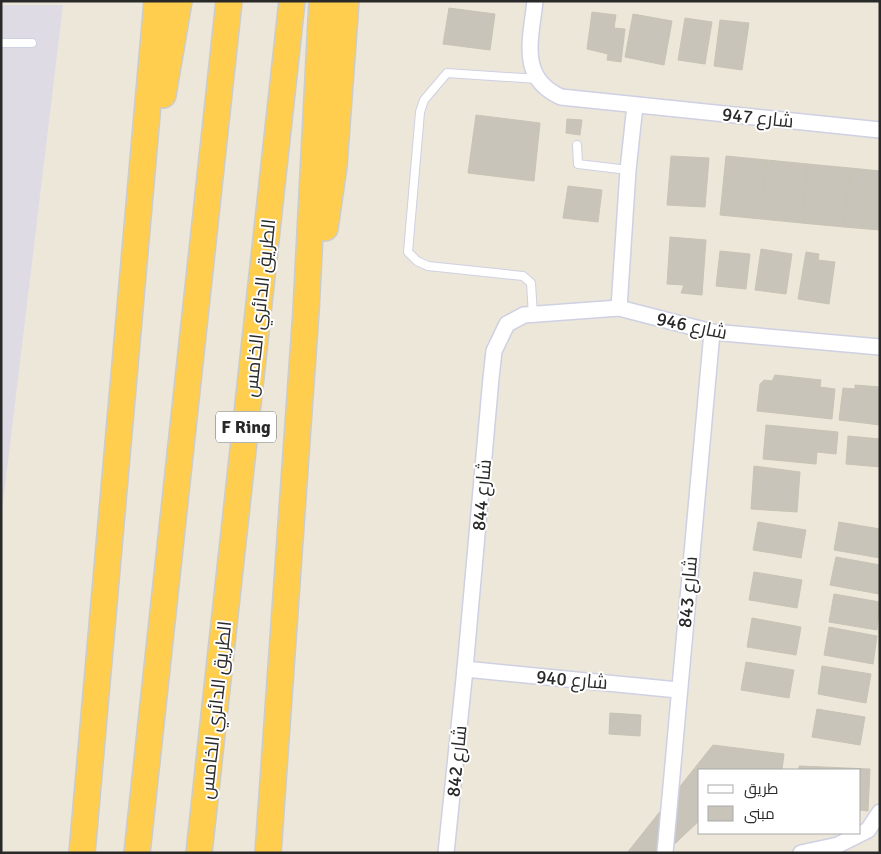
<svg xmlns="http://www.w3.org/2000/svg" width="881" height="854" font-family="Signika,Cairo,sans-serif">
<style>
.industrial{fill:#dfdbe5}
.building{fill:#c8c4b9;stroke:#c8c3b3}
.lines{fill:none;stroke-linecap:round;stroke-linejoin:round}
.service-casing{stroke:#ced0e4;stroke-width:10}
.minor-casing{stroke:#ced0e4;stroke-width:18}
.trunk-casing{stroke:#ccc;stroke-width:28}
.service{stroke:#fff;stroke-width:8}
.minor{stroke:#fff;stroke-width:15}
.trunk{stroke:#ffce4f;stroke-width:25}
.labels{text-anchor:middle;stroke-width:4;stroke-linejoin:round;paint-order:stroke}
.shield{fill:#fff;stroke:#696969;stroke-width:1}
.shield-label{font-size:18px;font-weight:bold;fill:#292929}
.street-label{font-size:19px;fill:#292929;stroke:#fff}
</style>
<rect width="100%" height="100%" fill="#ede7d9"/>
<path class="industrial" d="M1,5H63L1,520Z"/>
<g class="building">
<path d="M449,8L495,14L490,50L443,44Z"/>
<path d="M592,12L616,15L614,28L625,29L621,62L607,60L608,54L587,49Z"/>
<path d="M633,14L672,21L664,65L625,57Z"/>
<path d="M685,18L712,22L705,64L678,60Z"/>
<path d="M720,20L749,23L742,70L714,66Z"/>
<path d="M476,115L540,123L534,181L468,173Z"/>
<path d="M567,119L582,120L580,135L566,133Z"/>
<path d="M671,156L709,158L705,207L667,205Z"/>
<path d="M726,156L767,160L761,219L720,215Z"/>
<path d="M767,160L808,164L802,223L761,219Z"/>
<path d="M808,164L850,168L844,227L802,223Z"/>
<path d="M850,168L880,171V230L844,227Z"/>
<path d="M568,186L602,190L598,222L563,218Z"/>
<path d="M670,237L706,240L702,295L681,293L684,285L667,284Z"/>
<path d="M761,249L792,254L786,294L755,290Z"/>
<path d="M720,251L750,254L746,289L716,286Z"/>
<path d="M806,252L819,254L818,260L835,262L829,304L798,299Z"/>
<path d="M775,375L821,380L820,387L835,389L832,419L757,411L760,384L764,380L772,381Z"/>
<path d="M855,385L880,387V425L839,420L843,388L855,389Z"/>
<path d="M766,425L838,432L836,454L817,452L816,464L763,459Z"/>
<path d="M848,436L880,439V467L846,464Z"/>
<path d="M754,466L800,472L797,512L751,509Z"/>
<path d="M758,522L806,530L801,558L753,550Z"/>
<path d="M839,522L880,529V558L834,550Z"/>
<path d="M836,557L880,565L879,594L830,585Z"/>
<path d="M754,572L802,580L797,608L749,600Z"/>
<path d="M834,594L880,602L877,630L829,622Z"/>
<path d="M752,618L801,627L796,655L747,647Z"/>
<path d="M829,627L877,636L873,664L824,655Z"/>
<path d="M746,662L794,670L789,698L741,690Z"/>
<path d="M822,666L871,674L866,703L818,694Z"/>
<path d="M817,709L865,717L860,745L812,737Z"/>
<path d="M610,713L641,715L640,736L609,734Z"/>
<path d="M713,745L784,754L782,770H700V820L665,853H627Z"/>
<path d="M799,766L870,769L868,811L860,810V770H799Z"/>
</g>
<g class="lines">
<g class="service-casing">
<g id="service">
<path d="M1,43H32"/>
<path d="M577,145L578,164L628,170"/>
<path d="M533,315L531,283L523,276L428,266L417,261L408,252L420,112L424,100L447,73L538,79"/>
</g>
</g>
<g class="minor-casing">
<g id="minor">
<path d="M535,1C531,39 518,78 561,97L880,130"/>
<path d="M619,308L628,170L635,105"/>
<path d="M465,669L678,690"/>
<path d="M446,853L465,669L491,378L494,351L507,324L524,315L619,308L712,332L880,347"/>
<path d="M665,853L712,332"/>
<path d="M801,853L838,845L868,830L880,812"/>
</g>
</g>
<g class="trunk-casing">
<g id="trunk">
<path d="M163,95L179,1"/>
<path d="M325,228L334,166L346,1"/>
<path d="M82,853L157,1"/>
<path d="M137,853L229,1"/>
<path d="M199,853L292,1"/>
<path d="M268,853L306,311L322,1"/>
</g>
</g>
<use href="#service" class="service"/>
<use href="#minor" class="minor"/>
<use href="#trunk" class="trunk"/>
</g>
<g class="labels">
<rect class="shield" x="216" y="411.5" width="60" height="31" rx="4"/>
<g class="shield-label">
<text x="246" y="433">F Ring</text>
</g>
<g class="street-label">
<text transform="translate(758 117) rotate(6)" y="7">شارع 947</text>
<text transform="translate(259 308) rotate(-84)" y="7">الطريق الدائري الخامس</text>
<text transform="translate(692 325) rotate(12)" y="7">شارع 946</text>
<text transform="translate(481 495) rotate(-85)" y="7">شارع 844</text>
<text transform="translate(687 592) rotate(-85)" y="7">شارع 843</text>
<text transform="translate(572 679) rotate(5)" y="7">شارع 940</text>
<text transform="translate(215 710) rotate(-84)" y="7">الطريق الدائري الخامس</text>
<text transform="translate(456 761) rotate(-84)" y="7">شارع 842</text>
</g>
</g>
<rect width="881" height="854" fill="none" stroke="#292929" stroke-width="5"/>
<rect x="698" y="769" width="162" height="65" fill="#ffffff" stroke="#a9a9a9"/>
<rect x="708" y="785" width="25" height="8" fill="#ffffff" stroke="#a9a9a9"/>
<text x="744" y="794" font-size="15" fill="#292929">طريق</text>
<rect x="708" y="806" width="25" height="15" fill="#c8c4b9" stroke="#a9a9a9"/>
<text x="744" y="819" font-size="15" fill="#292929">مبنى</text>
</svg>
